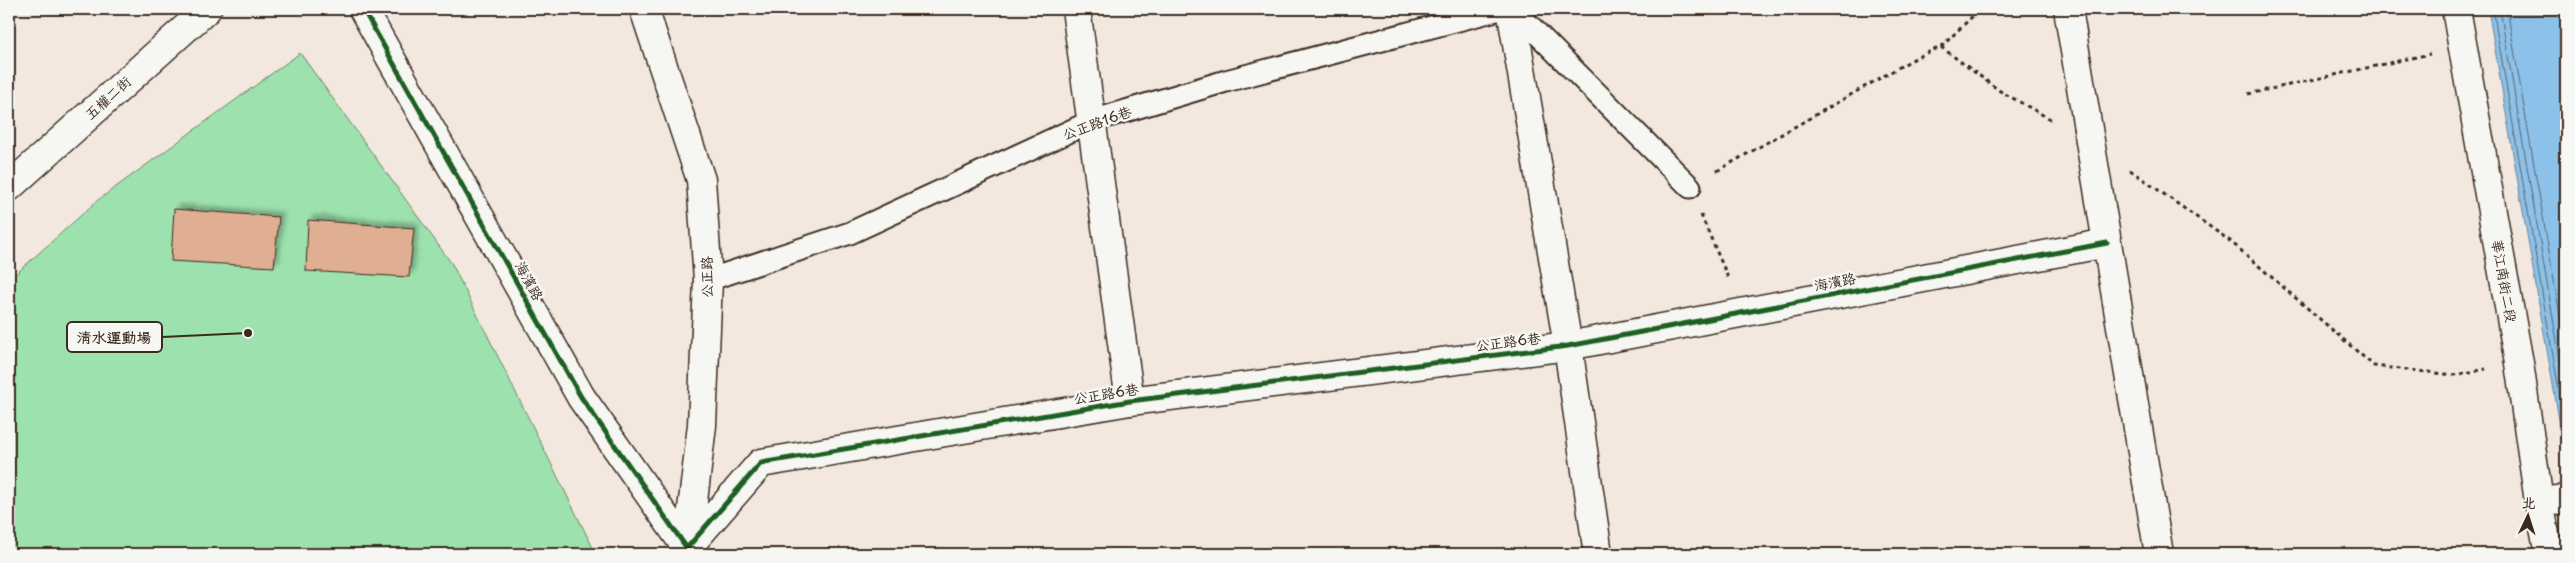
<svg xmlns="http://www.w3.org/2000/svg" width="2575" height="563" font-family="'Playpen Sans','LXGW WenKai TC',sans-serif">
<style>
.green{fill:#9de2ae;stroke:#6c8666}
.water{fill:#8cc1e9;stroke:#6c8598}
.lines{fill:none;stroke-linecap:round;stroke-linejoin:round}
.shore{stroke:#5b666f;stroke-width:1}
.building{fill:#e0ae92;stroke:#3b2a1e;filter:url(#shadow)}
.service-casing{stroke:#3b2a1e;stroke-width:25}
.minor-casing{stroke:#3b2a1e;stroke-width:31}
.tertiary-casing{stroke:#3b2a1e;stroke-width:31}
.path{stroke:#3b2a1e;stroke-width:3;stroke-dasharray:4 4;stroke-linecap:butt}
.service{stroke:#f6f6f2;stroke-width:21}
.minor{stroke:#f6f6f2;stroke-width:28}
.tertiary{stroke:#f6f6f2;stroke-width:28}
.cycleway-casing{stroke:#f6f6f2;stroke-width:8}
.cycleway{stroke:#1b5e20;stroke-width:5}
.labels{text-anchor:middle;stroke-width:5;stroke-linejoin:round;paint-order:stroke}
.street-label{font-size:14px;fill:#3b2a1e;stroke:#f6f6f2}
.leader{fill:none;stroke:#3b2a1e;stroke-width:2}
.callout-dot{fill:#3b2a1e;stroke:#f6f6f2;stroke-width:2}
.callout{fill:#f6f6f2;stroke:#3b2a1e;stroke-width:2}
.callout-label{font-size:15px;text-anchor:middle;font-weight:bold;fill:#3b2a1e}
</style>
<defs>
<filter id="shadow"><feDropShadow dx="4.5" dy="-4.5" stdDeviation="2.5" flood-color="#0004"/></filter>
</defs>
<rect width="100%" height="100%" fill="#f2e8df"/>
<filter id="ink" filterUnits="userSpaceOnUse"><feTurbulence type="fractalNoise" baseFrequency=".02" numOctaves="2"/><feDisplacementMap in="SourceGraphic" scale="10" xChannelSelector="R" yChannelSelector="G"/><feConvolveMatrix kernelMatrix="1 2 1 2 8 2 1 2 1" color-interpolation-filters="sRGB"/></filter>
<g filter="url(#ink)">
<path class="green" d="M300,53L452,264L596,554H9V280L98,200Z"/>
<path class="water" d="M2488,9H2566V460Z"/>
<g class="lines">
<g class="shore">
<path d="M2493,9L2566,431"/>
<path d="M2500,9L2566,394"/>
<path d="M2507,9L2566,350"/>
</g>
</g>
<g class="building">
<path d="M174,209L279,217L274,267L171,261Z"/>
<path d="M308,220L414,228L409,277L306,271Z"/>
</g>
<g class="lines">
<g class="service-casing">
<g id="service">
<path d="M1513,9L1690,187"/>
<path d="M708,280L850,233L1092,121L1226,81L1500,9"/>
</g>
</g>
<g class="minor-casing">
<g id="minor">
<path d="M644,9L701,180L708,280L702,425L687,552"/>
<path d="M1076,9L1130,401"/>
<path d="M1511,9L1568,346L1598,554"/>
<path d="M2068,9L2159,554"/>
<path d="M2456,9L2519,363L2539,502L2549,554"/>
<path d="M9,187L207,9"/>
<path d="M2539,502L2566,499"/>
<path d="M687,548L761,463L1130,401L1568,346L2107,243"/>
</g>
</g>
<g class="tertiary-casing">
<path id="tertiary" d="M363,9L581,397L691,554"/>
</g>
<g class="path">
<path d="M1941,47L1980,9"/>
<path d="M2248,94L2430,54"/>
<path d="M2130,170L2230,241L2374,366L2454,375L2486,369"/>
<path d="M1717,171L1917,57L1941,47L2000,91L2052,120"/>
<path d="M1701,215L1729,280"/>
</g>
<use href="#service" class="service"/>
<use href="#minor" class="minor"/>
<use href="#tertiary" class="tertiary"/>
<g class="cycleway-casing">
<g id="cycleway">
<path d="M363,9L581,397L691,554"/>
<path d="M687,548L761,463L1130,401L1568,346L2107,243"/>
</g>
</g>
<use href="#cycleway" class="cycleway"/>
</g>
</g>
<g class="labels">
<g class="street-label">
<text transform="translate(108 98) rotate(-42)" y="5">五權二街</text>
<text transform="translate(1097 123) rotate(-20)" y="5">公正路16巷</text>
<text transform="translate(707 277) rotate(-91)" y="5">公正路</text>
<text transform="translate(529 281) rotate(61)" y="5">海濱路</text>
<text transform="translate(2504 281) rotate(80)" y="5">華江南街二段</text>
<text transform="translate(1835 282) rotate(-11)" y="5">海濱路</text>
<text transform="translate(1508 342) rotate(-7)" y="5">公正路6巷</text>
<text transform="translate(1106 394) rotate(-9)" y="5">公正路6巷</text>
</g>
</g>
<path class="leader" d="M248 333L162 337"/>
<circle class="callout-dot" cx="248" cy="333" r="5"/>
<rect class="callout" x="67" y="322" width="95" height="30" rx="5"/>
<g class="callout-label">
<text x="114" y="343">清水運動場</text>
</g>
<rect width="2575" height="563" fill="none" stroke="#f6f6f2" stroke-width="30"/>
<rect x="15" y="15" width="2545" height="533" fill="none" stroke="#3b2a1e" stroke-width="2" filter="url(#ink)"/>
<g transform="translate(2528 516) rotate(4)" stroke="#f6f6f2" stroke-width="4" paint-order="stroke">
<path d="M0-4L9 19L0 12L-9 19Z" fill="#3b2a1e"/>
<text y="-8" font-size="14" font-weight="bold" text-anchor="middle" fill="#3b2a1e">北</text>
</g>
</svg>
